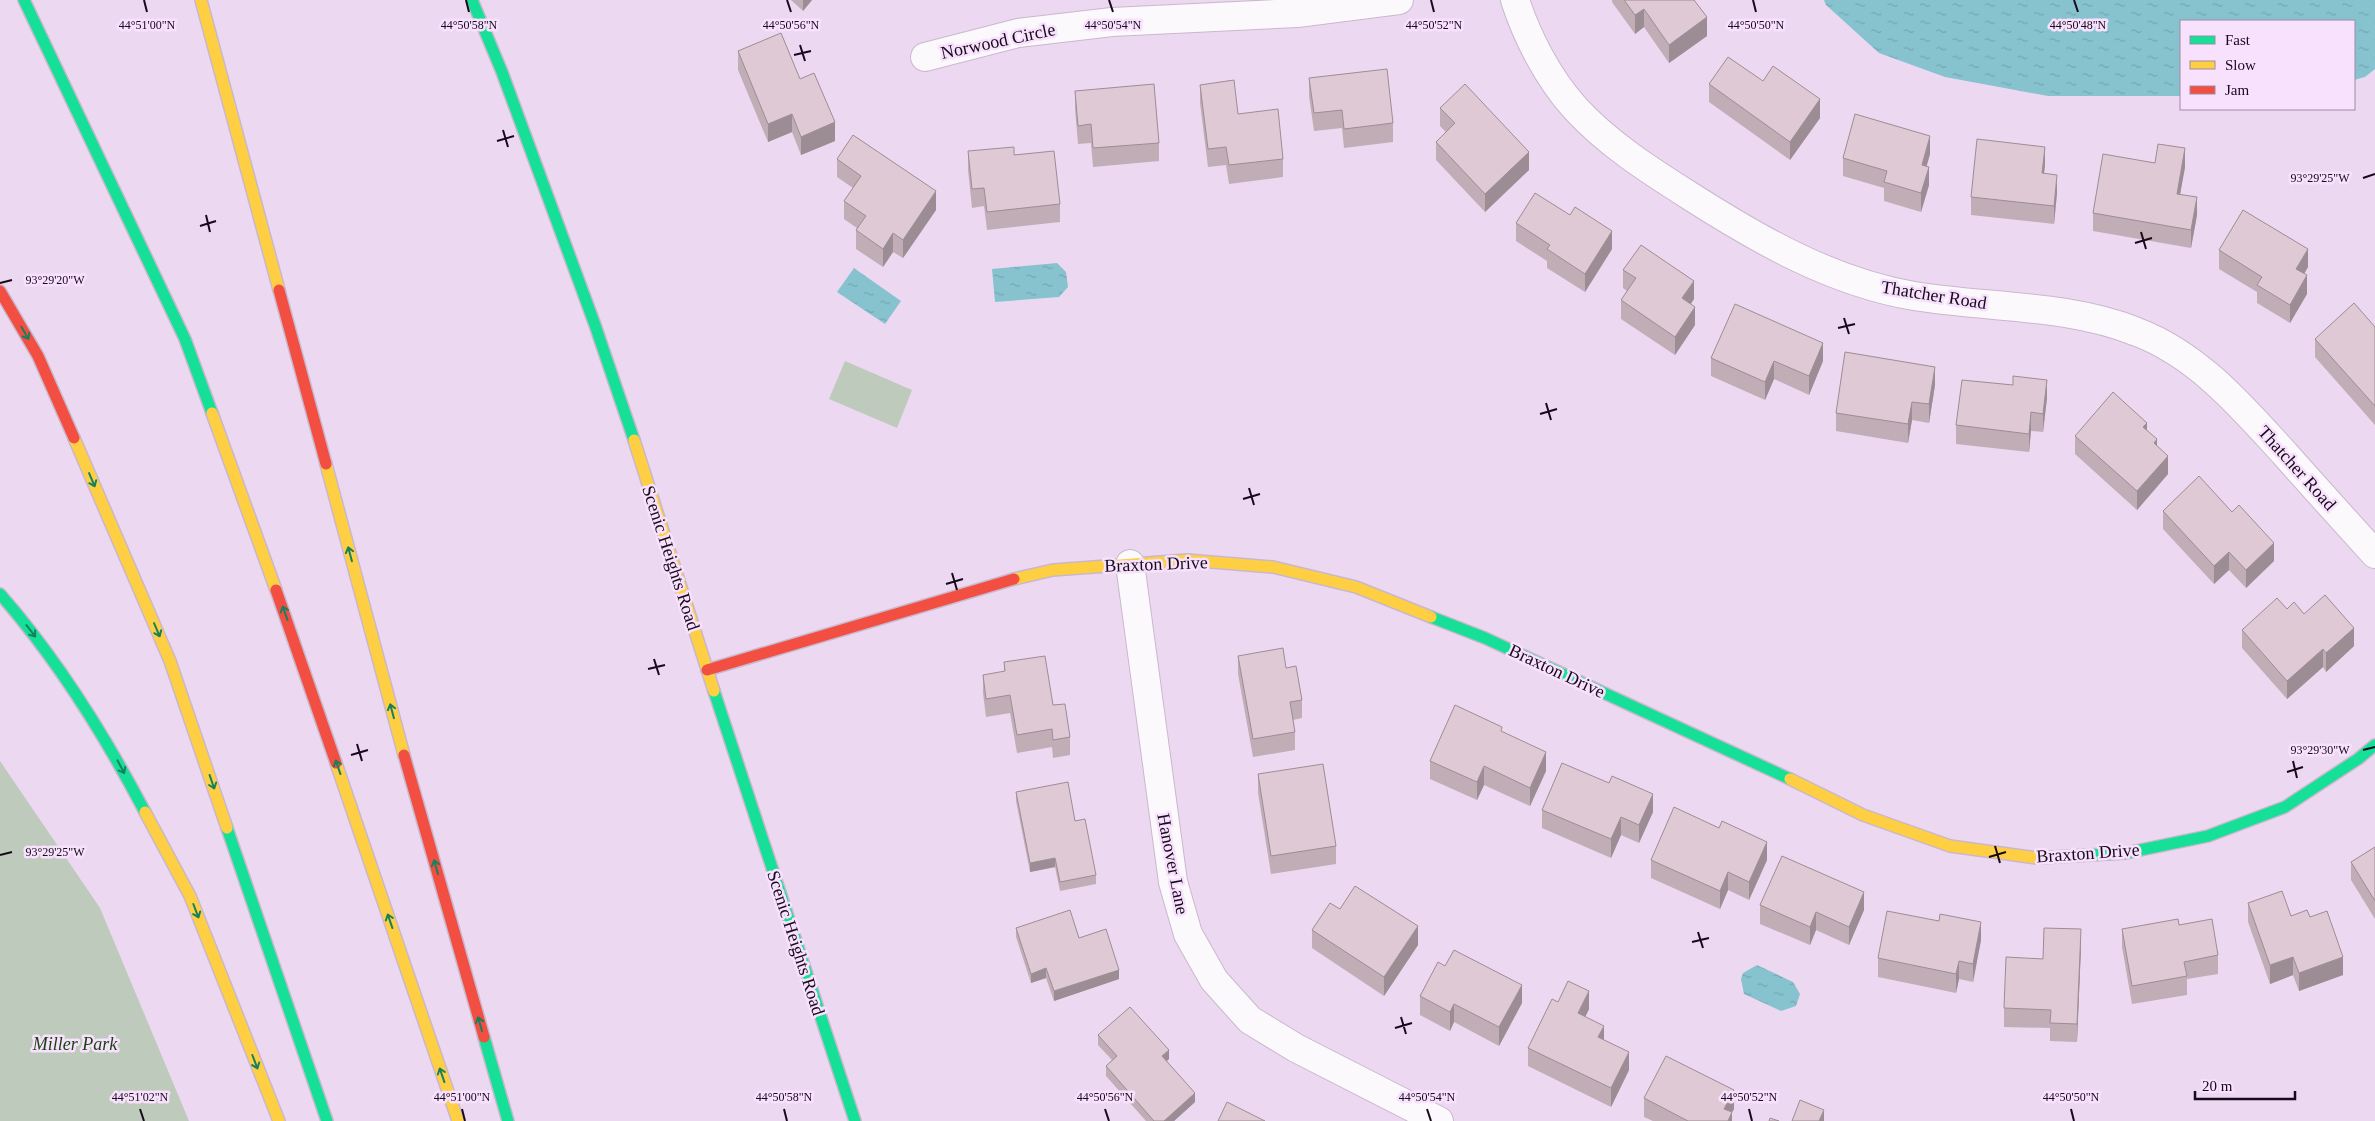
<svg xmlns="http://www.w3.org/2000/svg" width="2375" height="1121" font-family="Georgia,serif">
<style>
.park{fill:#becabc}
.water{fill:url(#water-ripples)}
.lines{fill:none;stroke-linecap:round;stroke-linejoin:round}
.street-casing{stroke:#c9b8cc;stroke-width:30}
.fast-casing{stroke:#c9b8cc;stroke-width:14}
.slow-casing{stroke:#c9b8cc;stroke-width:14}
.jam-casing{stroke:#c9b8cc;stroke-width:14}
.street{stroke:#fcf9fd;stroke-width:28}
.fast{stroke:#16e098;stroke-width:11}
.slow{stroke:#ffcf43;stroke-width:11}
.jam{stroke:#f24e42;stroke-width:11}
.wall{fill:#c0adb6}
.shaded-wall{fill:#9c8d94}
.building{fill:#dfc9d4;stroke:#9c8d94}
.oneway{stroke:#16805f}
.ticks{fill:none;stroke:#170a1a;stroke-width:2}
.labels{text-anchor:middle;stroke-width:5;stroke-linejoin:round;paint-order:stroke}
.street-label{font-size:18px;fill:#170a1a;stroke:#f8e1fd}
.park-label{font-size:18px;font-style:italic;fill:#17440e;stroke:#f8e1fd}
.ticks-label{font-size:12px;text-anchor:middle;fill:#170a1a;stroke:#f8e1fd;stroke-width:5;stroke-linejoin:round;paint-order:stroke}
</style>
<defs>
<pattern id="water-ripples" width="26" height="14" patternUnits="userSpaceOnUse" patternTransform="scale(1.25)"><rect width="26" height="14" fill="#87c3cf"/><path d="M2 4q2-2 4 0t4 0M15 11q2-2 4 0t4 0" fill="none" stroke="#74a6b1"/></pattern>
</defs>
<rect width="100%" height="100%" fill="#edd8f2"/>
<g class="park">
<path d="M845,361L912,390L897,428L829,399Z"/>
<path d="M0,761L100,908L189,1121H0Z"/>
</g>
<g class="water">
<path d="M1824,0H2375V69L2365,77L2354,80V21H2181V96H2048L1945,77L1879,53L1826,5Z"/>
<path d="M1057,263L1066,272L1068,287L1059,297L995,302L992,269Z"/>
<path d="M854,268L901,301L885,324L837,292Z"/>
<path d="M1757,965L1793,982L1800,994L1796,1006L1781,1011L1744,994L1741,979L1743,973Z"/>
</g>
<g class="lines">
<g class="street-casing">
<g id="street">
<path d="M1515,0C1527,37 1548,78 1575,108C1608,144 1649,170 1690,196C1759,240 1832,282 1914,296C1987,308 2068,304 2137,332C2198,355 2242,407 2285,454C2315,488 2345,521 2375,554"/>
<path d="M925,57L1018,33L1112,22L1297,13L1399,0"/>
<path d="M1130,564L1173,882L1188,934L1214,980L1250,1020L1296,1048L1439,1121"/>
</g>
</g>
<g class="fast-casing">
<g id="fast">
<path d="M24,0L185,339L212,413"/>
<path d="M472,0L502,72L595,325L634,440"/>
<path d="M0,594C58,660 104,734 145,812"/>
<path d="M1431,617L1485,638L1790,779"/>
<path d="M714,691L855,1121"/>
<path d="M227,828L327,1121"/>
<path d="M2037,858L2126,853L2208,836L2285,807L2358,759L2375,745"/>
<path d="M484,1037L508,1121"/>
</g>
</g>
<g class="slow-casing">
<g id="slow">
<path d="M201,0L279,290"/>
<path d="M212,413L276,590"/>
<path d="M74,438L170,661L227,828"/>
<path d="M634,440L714,691"/>
<path d="M326,464L404,755"/>
<path d="M1014,579L1053,570L1187,560L1273,567L1356,587L1431,617"/>
<path d="M336,763L458,1121"/>
<path d="M1790,779L1863,815L1950,846L2037,858"/>
<path d="M145,812L190,896L279,1121"/>
</g>
</g>
<g class="jam-casing">
<g id="jam">
<path d="M279,290L326,464"/>
<path d="M0,291L38,356L74,438"/>
<path d="M276,590L336,763"/>
<path d="M707,670L1014,579"/>
<path d="M404,755L484,1037"/>
</g>
</g>
<use href="#street" class="street"/>
<use href="#fast" class="fast"/>
<use href="#slow" class="slow"/>
<use href="#jam" class="jam"/>
</g>
<g class="wall">
<path d="M791,0H812L803,11Z"/>
<path d="M1612,0H1694L1707,36L1669,63L1644,27L1635,34L1612,2Z"/>
<path d="M738,51L800,79L835,141L801,155L792,132L768,142L738,70Z"/>
<path d="M1309,78L1393,123V142L1344,148L1342,128L1314,131L1309,96Z"/>
<path d="M1763,81L1820,118L1790,160L1709,102V84Z"/>
<path d="M1200,85L1238,114L1283,159V177L1229,184L1226,165L1208,167L1200,103Z"/>
<path d="M1075,91L1159,143V161L1093,167L1091,143L1078,144L1075,109Z"/>
<path d="M1440,108L1529,170L1485,212L1436,160V142L1446,132L1440,126Z"/>
<path d="M968,151L1014,155L1060,204V222L987,230L984,206L972,208L968,170Z"/>
<path d="M1930,154L1926,166L1929,185L1921,212L1884,201V188L1843,176V158Z"/>
<path d="M837,159L936,210L903,258L893,252L883,267L856,249V230L857,228L844,219V201L853,188L837,177Z"/>
<path d="M2155,163L2185,167L2180,194L2197,215L2191,248L2093,231V213Z"/>
<path d="M2045,165L2044,173L2057,193L2054,224L1971,215V197Z"/>
<path d="M1516,223L1612,249L1585,292L1547,268V261L1516,241Z"/>
<path d="M2219,250L2308,267L2304,274L2307,294L2290,323L2257,303V292L2219,269Z"/>
<path d="M1623,270L1694,299L1691,304L1695,325L1675,355L1621,319V300L1627,291L1623,288Z"/>
<path d="M2375,327V425L2315,357V339Z"/>
<path d="M1711,358L1823,361L1809,395L1774,379L1765,400L1711,376Z"/>
<path d="M1935,385L1929,423L1912,420L1908,443L1836,431V413Z"/>
<path d="M2013,385L2047,398L2043,432L2031,431L2029,452L1956,444V425Z"/>
<path d="M2147,430L2157,446L2168,474L2137,510L2075,454V436Z"/>
<path d="M2163,511L2274,561L2246,588L2229,570L2214,584L2163,529Z"/>
<path d="M2287,609L2304,614L2354,646L2326,672L2323,667L2287,699L2242,648V630Z"/>
<path d="M1238,656L1286,668L1302,700V718L1293,720L1295,732V750L1253,757L1238,674Z"/>
<path d="M1004,662L1053,705L1070,737V755L1053,758L1052,747L1017,753L1010,713L986,717L983,693V675L1004,672Z"/>
<path d="M1502,732L1546,771L1530,806L1484,785L1477,800L1430,779V761Z"/>
<path d="M1258,774L1336,846V864L1271,874L1258,793Z"/>
<path d="M1016,792L1075,821L1096,875V884L1060,891L1055,867L1030,872L1016,801Z"/>
<path d="M1542,810L1653,812L1639,843L1621,835L1611,858L1542,828Z"/>
<path d="M1719,828L1767,860L1749,900L1728,890L1720,909L1651,878V860Z"/>
<path d="M2375,847V919L2351,880V862Z"/>
<path d="M2248,903L2291,916L2310,917L2343,975L2299,991L2293,975L2270,984L2248,922Z"/>
<path d="M1760,905L1864,910L1849,945L1816,930L1810,945L1760,924Z"/>
<path d="M1340,909L1418,945L1384,996L1312,948V930Z"/>
<path d="M2179,925L2218,955V974L2187,979V995L2132,1004L2122,947V929Z"/>
<path d="M1016,928L1079,938L1119,979L1054,1001L1046,978L1031,983L1016,937Z"/>
<path d="M1981,940L1973,982L1959,979L1956,993L1878,977V958Z"/>
<path d="M2081,947L2077,1042L2050,1041V1028L2004,1027V1008L2043,959Z"/>
<path d="M1445,966L1522,1003L1499,1046L1454,1022L1450,1031L1420,1015V996Z"/>
<path d="M1558,1002L1589,1009L1585,1017L1629,1070L1611,1107L1528,1066V1048Z"/>
<path d="M1098,1035L1169,1059L1167,1061L1195,1102L1174,1121H1146L1106,1076V1066L1112,1060L1098,1045Z"/>
<path d="M1644,1098L1734,1109L1732,1112V1121H1653L1644,1117Z"/>
</g>
<g class="shaded-wall">
<path d="M803,0H812L803,11Z"/>
<path d="M1644,9V27L1635,34V15Z"/>
<path d="M1707,17V36L1669,63V45Z"/>
<path d="M1820,99V118L1790,160V142Z"/>
<path d="M792,114V132L768,142V124Z"/>
<path d="M835,122V141L801,155V137Z"/>
<path d="M1930,136V154L1922,183V165Z"/>
<path d="M2045,147V165L2042,191V173Z"/>
<path d="M2185,148V167L2177,212V194Z"/>
<path d="M1529,152V170L1485,212V194Z"/>
<path d="M1929,167V185L1921,212V193Z"/>
<path d="M2057,175V193L2054,224V206Z"/>
<path d="M936,191V210L903,258V240Z"/>
<path d="M2197,197V215L2191,248V230Z"/>
<path d="M1612,231V249L1585,292V274Z"/>
<path d="M893,233V252L883,267V249Z"/>
<path d="M2308,249V267L2296,287V269Z"/>
<path d="M2307,275V294L2290,323V305Z"/>
<path d="M1694,281V299L1682,317V298Z"/>
<path d="M1695,307V325L1675,355V337Z"/>
<path d="M1823,343V361L1809,395V376Z"/>
<path d="M1774,361V379L1765,400V382Z"/>
<path d="M1935,367V385L1929,423V404Z"/>
<path d="M2047,380V398L2043,432V414Z"/>
<path d="M1912,402V420L1908,443V424Z"/>
<path d="M2031,412V431L2029,452V434Z"/>
<path d="M2147,423V441L2143,427Z"/>
<path d="M2157,439V457L2154,443Z"/>
<path d="M2168,456V474L2137,510V491Z"/>
<path d="M2274,543V561L2246,588V570Z"/>
<path d="M2229,552V570L2214,584V566Z"/>
<path d="M2354,628V646L2326,672V653Z"/>
<path d="M2323,649V667L2287,699V681Z"/>
<path d="M1546,752V771L1530,806V788Z"/>
<path d="M1484,766V785L1477,800V782Z"/>
<path d="M1653,794V812L1639,843V825Z"/>
<path d="M1621,817V835L1611,858V839Z"/>
<path d="M1767,842V860L1749,900V882Z"/>
<path d="M1055,858V867L1030,872V863Z"/>
<path d="M1728,872V890L1720,909V891Z"/>
<path d="M1864,892V910L1849,945V927Z"/>
<path d="M1816,912V930L1810,945V927Z"/>
<path d="M1981,922V940L1973,982V964Z"/>
<path d="M1418,926V945L1384,996V977Z"/>
<path d="M2081,929V947L2077,1042V1024Z"/>
<path d="M2293,957V975L2270,984V965Z"/>
<path d="M2343,957V975L2299,991V973Z"/>
<path d="M1959,961V979L1956,993V974Z"/>
<path d="M1046,968V978L1031,983V974Z"/>
<path d="M1119,970V979L1054,1001V991Z"/>
<path d="M1522,985V1003L1499,1046V1027Z"/>
<path d="M1589,991V1009L1578,1032V1013Z"/>
<path d="M1454,1004V1022L1450,1031V1012Z"/>
<path d="M1604,1026V1044L1598,1037Z"/>
<path d="M1169,1050V1059L1162,1065V1056Z"/>
<path d="M1629,1052V1070L1611,1107V1088Z"/>
<path d="M1734,1090V1109L1727,1121L1724,1109Z"/>
<path d="M1195,1093V1102L1174,1121H1164Z"/>
<path d="M1824,1110V1121H1819Z"/>
<path d="M1732,1112V1121H1728Z"/>
</g>
<g class="building">
<path d="M1624,0H1694L1707,17L1669,45L1644,9L1635,15Z"/>
<path d="M781,33L800,79L814,73L835,122L801,137L792,114L768,124L738,51Z"/>
<path d="M1728,57L1763,81L1773,66L1820,99L1790,142L1709,84Z"/>
<path d="M1387,69L1393,123L1344,129L1342,110L1314,113L1309,78Z"/>
<path d="M1234,80L1238,114L1278,109L1283,159L1229,165L1226,147L1208,149L1200,85Z"/>
<path d="M1154,84L1159,143L1093,148L1091,124L1078,126L1075,91Z"/>
<path d="M1465,84L1529,152L1485,194L1436,142L1455,123L1440,108Z"/>
<path d="M1855,114L1930,136L1922,165L1929,167L1921,193L1884,182L1887,171L1843,158Z"/>
<path d="M853,135L936,191L903,240L893,233L883,249L856,230L866,216L844,201L861,176L837,159Z"/>
<path d="M1977,139L2045,147L2042,173L2057,175L2054,206L1971,197Z"/>
<path d="M2158,144L2185,148L2177,194L2197,197L2191,230L2093,213L2103,154L2155,163Z"/>
<path d="M1014,147V155L1054,151L1060,204L987,212L984,188L972,189L968,151Z"/>
<path d="M1535,193L1570,215L1575,207L1612,231L1585,274L1547,249L1550,245L1516,223Z"/>
<path d="M2243,210L2308,249L2296,269L2307,275L2290,305L2257,285L2262,277L2219,250Z"/>
<path d="M1641,245L1694,281L1682,298L1695,307L1675,337L1621,300L1636,278L1623,270Z"/>
<path d="M2354,303L2375,327V406L2315,339Z"/>
<path d="M1735,304L1823,343L1809,376L1774,361L1765,382L1711,358Z"/>
<path d="M1845,352L1935,367L1929,404L1912,402L1908,424L1836,413Z"/>
<path d="M2013,376L2047,380L2043,414L2031,412L2029,434L1956,425L1962,380L2013,385Z"/>
<path d="M2113,392L2147,423L2143,427L2157,439L2154,443L2168,456L2137,491L2075,436Z"/>
<path d="M2199,476L2232,512L2239,505L2274,543L2246,570L2229,552L2214,566L2163,511Z"/>
<path d="M2325,595L2354,628L2326,653L2323,649L2287,681L2242,630L2277,598L2287,609L2294,602L2304,614Z"/>
<path d="M1283,648L1286,668L1296,666L1302,700L1290,702L1295,732L1253,739L1238,656Z"/>
<path d="M1045,656L1053,705L1065,704L1070,737L1053,740L1052,729L1017,735L1010,695L986,699L983,675L1005,671L1004,662Z"/>
<path d="M1455,705L1502,727L1501,731L1546,752L1530,788L1484,766L1477,782L1430,761Z"/>
<path d="M1562,763L1609,783L1612,776L1653,794L1639,825L1621,817L1611,839L1542,810Z"/>
<path d="M1323,764L1336,846L1271,856L1258,774Z"/>
<path d="M1068,782L1075,821L1085,819L1096,875L1060,882L1055,858L1030,863L1016,792Z"/>
<path d="M1674,807L1719,828L1722,821L1767,842L1749,882L1728,872L1720,891L1651,860Z"/>
<path d="M2375,847V901L2351,862Z"/>
<path d="M1782,856L1864,892L1849,927L1816,912L1810,927L1760,905Z"/>
<path d="M1355,886L1418,926L1384,977L1312,930L1330,903L1340,909Z"/>
<path d="M2282,891L2291,916L2307,910L2310,917L2327,911L2343,957L2299,973L2293,957L2270,965L2248,903Z"/>
<path d="M1070,910L1079,938L1106,929L1119,970L1054,991L1046,968L1031,974L1016,928Z"/>
<path d="M1887,911L1939,921L1940,914L1981,922L1973,964L1959,961L1956,974L1878,958Z"/>
<path d="M2178,919L2179,925L2212,919L2218,955L2184,962L2187,976L2132,986L2122,929Z"/>
<path d="M2044,928L2081,929L2077,1024L2050,1023L2051,1010L2004,1008L2006,957L2043,959Z"/>
<path d="M1454,950L1522,985L1499,1027L1454,1004L1450,1012L1420,996L1438,962L1445,966Z"/>
<path d="M1568,981L1589,991L1578,1013L1604,1026L1598,1037L1629,1052L1611,1088L1528,1048L1552,999L1558,1002Z"/>
<path d="M1130,1007L1169,1050L1162,1056L1195,1093L1164,1121H1154L1106,1066L1117,1056L1098,1035Z"/>
<path d="M1666,1056L1734,1090L1724,1109L1732,1112L1728,1121H1688L1644,1098Z"/>
<path d="M1800,1100L1824,1110L1819,1121H1792Z"/>
<path d="M1227,1102L1265,1121H1218Z"/>
<path d="M1770,1118L1779,1121H1769Z"/>
</g>
<defs><path id="oneway-shaft" d="M-6 0H5M1.5-3L5.5 0L1.5 3" fill="none" stroke-width="1.6" stroke-linecap="round" stroke-linejoin="round" transform="scale(1.25)"/></defs>
<g class="oneway">
<use href="#oneway-shaft" transform="translate(25 333) rotate(60)"/>
<use href="#oneway-shaft" transform="translate(92 480) rotate(67)"/>
<use href="#oneway-shaft" transform="translate(350 554) rotate(-105)"/>
<use href="#oneway-shaft" transform="translate(285 613) rotate(-110)"/>
<use href="#oneway-shaft" transform="translate(157 630) rotate(67)"/>
<use href="#oneway-shaft" transform="translate(31 631) rotate(52)"/>
<use href="#oneway-shaft" transform="translate(392 711) rotate(-105)"/>
<use href="#oneway-shaft" transform="translate(121 767) rotate(62)"/>
<use href="#oneway-shaft" transform="translate(338 767) rotate(-109)"/>
<use href="#oneway-shaft" transform="translate(212 782) rotate(71)"/>
<use href="#oneway-shaft" transform="translate(436 867) rotate(-106)"/>
<use href="#oneway-shaft" transform="translate(196 911) rotate(69)"/>
<use href="#oneway-shaft" transform="translate(390 921) rotate(-109)"/>
<use href="#oneway-shaft" transform="translate(480 1024) rotate(-106)"/>
<use href="#oneway-shaft" transform="translate(255 1062) rotate(69)"/>
<use href="#oneway-shaft" transform="translate(442 1075) rotate(-109)"/>
</g>
<path class="ticks" d="M144,0L147,12M466,0L469,12M787,0L791,12M1109,0L1113,12M1431,0L1434,12M1753,0L1756,12M2074,0L2078,12M800,45L805,61M794,55L811,51M503,130L508,147M497,141L514,136M2363,178L2375,174M206,215L210,232M200,226L216,221M2141,232L2146,249M2135,243L2152,238M0,283L12,280M1844,318L1849,334M1838,328L1855,324M1546,403L1551,420M1540,414L1557,409M1249,488L1254,505M1243,499L1260,494M952,573L957,590M946,584L963,579M654,659L659,675M648,669L665,665M357,744L362,761M2363,750L2375,747M351,755L368,750M2293,761L2297,778M2287,772L2303,767M1995,846L2000,863M0,855L12,852M1989,857L2006,852M1698,932L1703,948M1692,942L1709,938M1401,1017L1406,1034M1395,1028L1412,1023M140,1109L144,1121M462,1109L465,1121M784,1109L787,1121M1105,1109L1109,1121M1427,1109L1431,1121M1749,1109L1752,1121M2071,1109L2074,1121"/>
<g class="labels">
<g class="street-label">
<text transform="translate(998 41) rotate(-12)" y="6">Norwood Circle</text>
<text transform="translate(1934 295) rotate(9)" y="6">Thatcher Road</text>
<text transform="translate(2297 468) rotate(48)" y="6">Thatcher Road</text>
<text transform="translate(671 558) rotate(72)" y="6">Scenic Heights Road</text>
<text transform="translate(1156 564) rotate(-2)" y="6">Braxton Drive</text>
<text transform="translate(1557 671) rotate(25)" y="6">Braxton Drive</text>
<text transform="translate(2088 853) rotate(-4)" y="6">Braxton Drive</text>
<text transform="translate(1173 864) rotate(79)" y="6">Hanover Lane</text>
<text transform="translate(796 943) rotate(72)" y="6">Scenic Heights Road</text>
</g>
<g class="park-label">
<text x="75" y="1050">Miller Park</text>
</g>
</g>
<g class="ticks-label">
<text x="147" y="29">44°51'00"N</text>
<text x="469" y="29">44°50'58"N</text>
<text x="791" y="29">44°50'56"N</text>
<text x="1113" y="29">44°50'54"N</text>
<text x="1434" y="29">44°50'52"N</text>
<text x="1756" y="29">44°50'50"N</text>
<text x="2078" y="29">44°50'48"N</text>
<text x="2320" y="182">93°29'25"W</text>
<text x="55" y="284">93°29'20"W</text>
<text x="2320" y="754">93°29'30"W</text>
<text x="55" y="856">93°29'25"W</text>
<text x="140" y="1101">44°51'02"N</text>
<text x="462" y="1101">44°51'00"N</text>
<text x="784" y="1101">44°50'58"N</text>
<text x="1105" y="1101">44°50'56"N</text>
<text x="1427" y="1101">44°50'54"N</text>
<text x="1749" y="1101">44°50'52"N</text>
<text x="2071" y="1101">44°50'50"N</text>
</g>
<rect x="2180" y="20" width="175" height="90" fill="#f8e1fd" stroke="#9e8ba2"/>
<rect x="2190" y="36" width="25" height="8" fill="#16e098" stroke="#9e8ba2"/>
<text x="2225" y="45" font-size="15" fill="#170a1a">Fast</text>
<rect x="2190" y="61" width="25" height="8" fill="#ffcf43" stroke="#9e8ba2"/>
<text x="2225" y="70" font-size="15" fill="#170a1a">Slow</text>
<rect x="2190" y="86" width="25" height="8" fill="#f24e42" stroke="#9e8ba2"/>
<text x="2225" y="95" font-size="15" fill="#170a1a">Jam</text>
<path d="M2195 1091v8h100v-8" fill="none" stroke="#170a1a" stroke-width="2.5"/>
<text x="2202" y="1091" font-size="15" fill="#170a1a" stroke="#f8e1fd" stroke-width="4" paint-order="stroke">20 m</text>
</svg>
